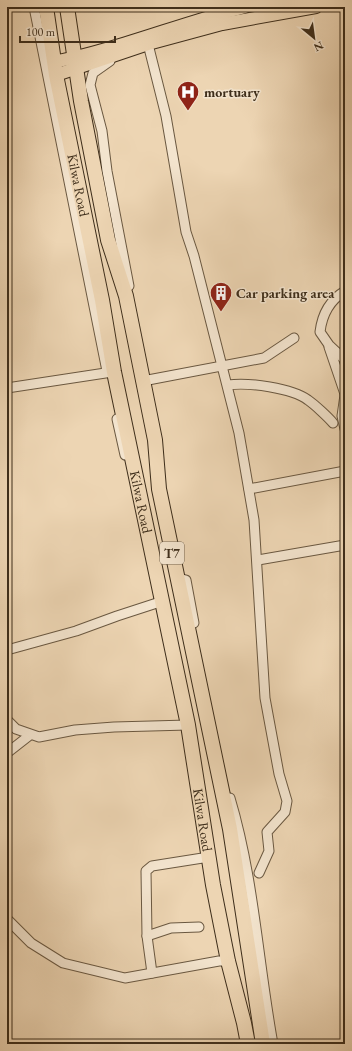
<svg xmlns="http://www.w3.org/2000/svg" width="352" height="1051" font-family="'EB Garamond',serif">
<style>
.lines{fill:none;stroke-linecap:round;stroke-linejoin:round}
.stream{stroke:#847057;stroke-width:2}
.minor-casing{stroke:#6a5841;stroke-width:11}
.major-casing{stroke:#3e2e1b;stroke-width:14}
.highway-casing{stroke:#3e2e1b;stroke-width:16}
.minor{stroke:#f3e4ce;stroke-width:9}
.major{stroke:#edd5b3;stroke-width:12}
.highway{stroke:#edd5b3;stroke-width:14}
.labels{text-anchor:middle;stroke-width:3;stroke-linejoin:round;paint-order:stroke}
.shield{fill:#f3e4ce;stroke:#746551;stroke-width:1}
.shield-label{font-size:13px;font-weight:bold;fill:#3e2e1b}
.poi-label{font-size:14px;font-weight:bold;fill:#3e2e1b;stroke:#f3e4ce;text-anchor:start}
.street-label{font-size:14px;fill:#3e2e1b;stroke:#f3e4ce}
</style>
<rect width="100%" height="100%" fill="#edd5b3"/>
<filter id="stains"><feTurbulence type="fractalNoise" baseFrequency=".005" numOctaves="4"/><feColorMatrix values="0 0 0 0 .2 0 0 0 0 .09 0 0 0 0 .02 0 0 0 .5 -.17"/></filter>
<radialGradient id="worn" r=".72"><stop offset=".6" stop-color="#630" stop-opacity="0"/><stop offset="1" stop-color="#630" stop-opacity=".3"/></radialGradient>
<g class="lines">
<path class="stream" d="M59,1041L61,1044"/>
<g class="minor-casing">
<g id="minor">
<path d="M34,7L107,371"/>
<path d="M148,44L166,116L186,232L194,256L239,433L254,520L265,698L279,774L287,801L285,812L267,832L269,851L259,873"/>
<path d="M110,61L93,73L90,85L102,131L107,171L129,286"/>
<path d="M345,291C330,300 322,315 320,332L329,345L345,360"/>
<path d="M329,347L345,394"/>
<path d="M148,380L264,358L294,338"/>
<path d="M228,385C248,382 292,388 308,400C314,404 329,418 333,423"/>
<path d="M7,388L112,372"/>
<path d="M345,395L342,416L345,429"/>
<path d="M117,419L125,455"/>
<path d="M249,489L345,471"/>
<path d="M258,560L345,545"/>
<path d="M178,578L186,580L194,623"/>
<path d="M7,650L76,631L117,616L163,601"/>
<path d="M7,720L16,729L39,737L75,730L114,727L188,725"/>
<path d="M7,753L30,735"/>
<path d="M230,798C254,878 258,962 273,1044"/>
<path d="M7,919L31,943L63,963L125,978L219,961H228"/>
<path d="M147,936L171,928L199,927"/>
<path d="M152,973L147,936L146,871L152,866L209,857"/>
</g>
</g>
<g class="major-casing">
<g id="major">
<path d="M54,62C119,49 181,23 245,7"/>
<path d="M56,75L148,44L222,24L316,7"/>
</g>
</g>
<g class="highway-casing">
<g id="highway">
<path id="s1" d="M46,7L56,75L102,300L114,372L188,725L213,885L228,961L244,1023L248,1044"/>
<path d="M67,7L81,101L108,240L126,296L155,440L159,489L230,829L263,1044"/>
</g>
</g>
<use href="#minor" class="minor"/>
<use href="#major" class="major"/>
<use href="#highway" class="highway"/>
</g>
<defs>
<g id="hospital-pin" transform="scale(1.15)"><path d="M0 17L-7.5 6A9.5 9.5 0 1 1 7.5 6Z" fill="#8f2418" stroke="#f3e4ce"/><path d="M-5-5h3v3.5h4V-5h3V5h-3V1.5h-4V5h-3Z" fill="#fff"/></g>
<g id="building-pin" transform="scale(1.15)"><path d="M0 17L-7.5 6A9.5 9.5 0 1 1 7.5 6Z" fill="#8f2418" stroke="#f3e4ce"/><path d="M-4-6H4V6H1V3H-1V6H-4ZM-2.5-4.3h1.7v1.8h-1.7ZM.8-4.3h1.7v1.8H.8ZM-2.5-1h1.7V.8h-1.7ZM.8-1h1.7V.8H.8Z" fill="#fff"/></g>
</defs>
<g fill-rule="evenodd">
<use href="#hospital-pin" x="188" y="92"/>
<use href="#building-pin" x="221" y="293"/>
</g>
<g class="labels">
<rect class="shield" x="160" y="542" width="24" height="22" rx="3"/>
<g class="shield-label">
<text x="172" y="558">T7</text>
</g>
<g class="poi-label">
<text x="204" y="97">mortuary</text>
<text x="236" y="298">Car parking area</text>
</g>
<g class="street-label">
<text dy="5" stroke="none"><textPath href="#s1" startOffset="181">Kilwa Road</textPath></text>
<text dy="5" stroke="none"><textPath href="#s1" startOffset="504">Kilwa Road</textPath></text>
<text dy="5" stroke="none"><textPath href="#s1" startOffset="828">Kilwa Road</textPath></text>
</g>
</g>
<rect width="352" height="1051" fill="none" stroke="#edd5b3" stroke-width="24"/>
<rect x="8" y="8" width="336" height="1035" fill="none" stroke="#3e2e1b" stroke-width="2"/>
<rect x="12" y="12" width="328" height="1027" fill="none" stroke="#3e2e1b"/>
<g transform="translate(314 38) rotate(151)" stroke="#f3e4ce" stroke-width="3" paint-order="stroke">
<path d="M0-3L7 15L0 10L-7 15Z" fill="#3e2e1b"/>
<text y="-6" font-size="11" font-weight="bold" text-anchor="middle" fill="#3e2e1b">N</text>
</g>
<path d="M20 36v6h95v-6" fill="none" stroke="#3e2e1b" stroke-width="2"/>
<text x="26" y="36" font-size="12" fill="#3e2e1b" stroke="#f3e4ce" stroke-width="3" paint-order="stroke">100 m</text>
<rect width="100%" height="100%" filter="url(#stains)"/>
<rect width="100%" height="100%" fill="url(#worn)"/>
</svg>
